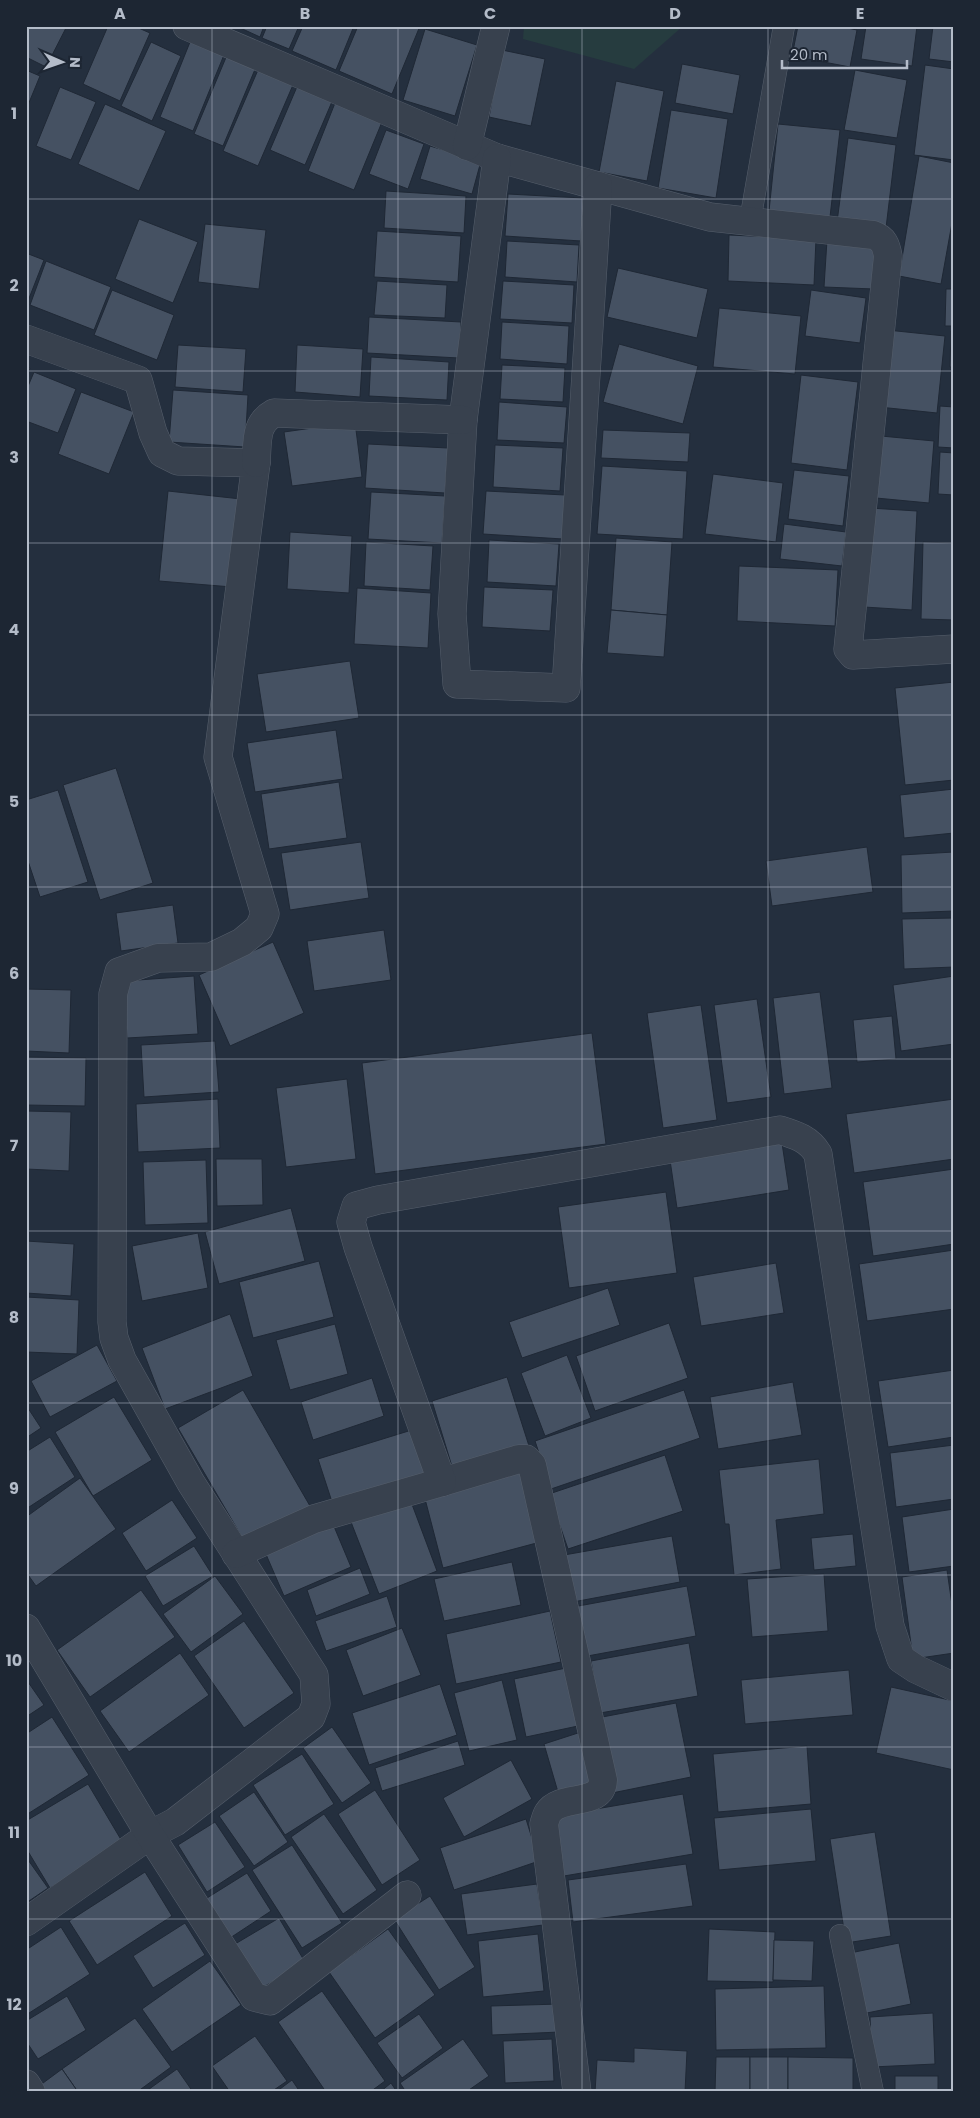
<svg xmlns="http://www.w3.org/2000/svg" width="980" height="2118" font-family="Poppins,sans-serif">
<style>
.green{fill:#263c3f}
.building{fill:#455162;stroke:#1f2835}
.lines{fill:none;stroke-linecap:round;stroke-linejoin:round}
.service-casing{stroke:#565f6c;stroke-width:22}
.minor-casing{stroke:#565f6c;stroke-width:29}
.service{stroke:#38414e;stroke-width:21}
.minor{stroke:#38414e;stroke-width:28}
.grid{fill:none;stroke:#b4bcc9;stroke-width:1;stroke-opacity:0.55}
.neatline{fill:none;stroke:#b4bcc9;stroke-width:2}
.grid-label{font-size:16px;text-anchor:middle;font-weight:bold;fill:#b4bcc9}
</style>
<rect width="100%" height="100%" fill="#242f3e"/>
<path class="green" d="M524,26H683L634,69L523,39Z"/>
<g class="building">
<path d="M26,26H67L46,67L26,57Z"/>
<path d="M108,26H134L150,33L120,101L83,84Z"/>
<path d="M236,26H264L260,37Z"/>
<path d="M267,26H299L289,49L262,38Z"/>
<path d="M303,26H354L336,70L292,51Z"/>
<path d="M358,26H420L392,94L339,71Z"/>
<path d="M798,26H837L857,30L850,67L792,56Z"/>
<path d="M866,26H917L912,66L861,59Z"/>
<path d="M933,26H954V62L929,59Z"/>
<path d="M425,29L477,45L455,116L403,100Z"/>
<path d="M192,37L226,50L193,131L160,117Z"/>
<path d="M151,42L181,56L152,121L121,106Z"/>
<path d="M502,50L545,59L531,126L489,117Z"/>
<path d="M227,55L256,67L223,146L194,134Z"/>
<path d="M261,63L296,78L258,166L223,151Z"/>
<path d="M682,64L740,75L733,114L675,103Z"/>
<path d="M925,65L954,69V160L914,155Z"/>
<path d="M26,70L40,76L26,110Z"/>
<path d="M855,70L907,80L897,138L844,130Z"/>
<path d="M616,81L664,91L647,181L599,172Z"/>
<path d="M299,82L334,97L305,165L270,150Z"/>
<path d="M60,87L96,102L71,160L36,146Z"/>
<path d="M335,103L382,122L354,190L308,171Z"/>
<path d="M105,104L166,131L139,191L78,164Z"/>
<path d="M671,110L728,119L716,198L658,188Z"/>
<path d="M778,124L840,130L830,217L769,211Z"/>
<path d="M386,130L424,144L408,189L369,174Z"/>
<path d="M848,138L896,145L886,228L837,222Z"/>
<path d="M430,146L481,161L472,194L420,179Z"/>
<path d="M919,156L954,163V212L941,284L899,276Z"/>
<path d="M386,191L466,196L464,233L384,228Z"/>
<path d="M508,194L583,198L581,241L505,236Z"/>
<path d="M139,219L198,242L173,303L115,279Z"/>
<path d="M205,224L266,230L259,289L198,282Z"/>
<path d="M377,231L461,236L458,282L374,277Z"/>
<path d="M729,235L816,239L814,285L728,281Z"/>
<path d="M827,240L876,242L874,289L824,287Z"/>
<path d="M507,241L579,245L577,282L505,277Z"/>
<path d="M26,253L44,260L28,301L26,300Z"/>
<path d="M46,261L111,287L94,330L30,305Z"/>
<path d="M618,268L708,289L697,338L607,317Z"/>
<path d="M377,281L447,285L445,318L374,315Z"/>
<path d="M503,281L574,285L572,323L500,319Z"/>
<path d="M946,289H954V326H945Z"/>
<path d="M112,290L174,315L157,360L94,335Z"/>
<path d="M811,290L866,298L860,343L805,336Z"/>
<path d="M719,308L801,316L795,374L713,367Z"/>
<path d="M369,317L461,322L459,358L367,353Z"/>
<path d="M502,322L569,326L567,364L500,359Z"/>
<path d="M887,330L945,336L937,413L879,407Z"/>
<path d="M951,331H954V367H950Z"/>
<path d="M619,344L698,366L683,424L603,402Z"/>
<path d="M178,345L246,349L243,392L175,387Z"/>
<path d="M297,345L363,349L360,397L295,392Z"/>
<path d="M371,357L449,362L447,400L369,396Z"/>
<path d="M502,365L565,368L563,402L500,399Z"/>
<path d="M26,366L30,368L26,379Z"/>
<path d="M951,369L954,370V404H951Z"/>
<path d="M34,372L76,389L58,433L26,421V391Z"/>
<path d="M801,375L858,382L847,470L791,463Z"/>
<path d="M173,390L248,395L245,447L169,442Z"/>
<path d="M81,392L134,412L109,474L58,454Z"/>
<path d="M499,402L567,407L564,443L497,440Z"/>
<path d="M940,406L954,407V448L938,447Z"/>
<path d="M355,422L362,477L292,486L284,432Z"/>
<path d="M603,430L690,433L688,462L601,458Z"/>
<path d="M881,436L934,441L929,503L876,498Z"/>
<path d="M368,444L448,448L445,493L365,488Z"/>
<path d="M495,445L563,448L560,491L493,487Z"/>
<path d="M940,452L954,453V495L938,494Z"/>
<path d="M602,466L687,471L683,539L597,534Z"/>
<path d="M794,470L849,476L843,526L788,519Z"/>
<path d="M713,474L783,483L776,542L705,534Z"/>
<path d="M168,491L241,499L232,587L159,581Z"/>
<path d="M486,491L565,495L563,539L483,534Z"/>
<path d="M371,492L445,496L442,543L368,539Z"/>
<path d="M870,508L917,511L912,610L864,607Z"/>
<path d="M784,524L846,532L842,566L780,559Z"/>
<path d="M290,532L352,536L349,593L287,589Z"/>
<path d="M616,538L672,542L667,615L611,610Z"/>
<path d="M489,540L559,544L556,586L487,582Z"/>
<path d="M366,542L433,546L430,590L364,586Z"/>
<path d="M923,542L954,543V620L921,619Z"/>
<path d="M739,566L838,570L835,626L737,621Z"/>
<path d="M484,587L553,590L550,631L482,627Z"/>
<path d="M357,588L431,593L428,648L354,644Z"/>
<path d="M611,610L667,615L664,657L607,653Z"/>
<path d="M350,661L359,718L266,732L257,674Z"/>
<path d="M954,682V780L905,785L895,688Z"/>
<path d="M336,730L343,779L255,792L247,743Z"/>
<path d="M116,768L153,883L100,900L63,785Z"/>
<path d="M339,782L347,838L269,849L261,794Z"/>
<path d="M954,789V833L904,838L900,795Z"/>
<path d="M58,790L88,882L40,897L26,855V800Z"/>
<path d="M361,842L369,898L290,910L281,853Z"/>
<path d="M867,847L873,892L772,906L766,861Z"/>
<path d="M954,852V911L902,913L901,855Z"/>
<path d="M173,905L178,943L121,951L116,913Z"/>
<path d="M954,918V967L904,969L902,919Z"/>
<path d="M384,930L391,980L314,991L307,941Z"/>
<path d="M273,942L304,1013L230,1046L199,975Z"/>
<path d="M194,976L198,1034L127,1038L124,981Z"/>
<path d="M954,976V1044L901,1051L893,985Z"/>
<path d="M26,989L71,990L69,1053L26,1051Z"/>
<path d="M820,992L832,1088L784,1094L773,998Z"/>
<path d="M757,999L771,1097L727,1103L714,1005Z"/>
<path d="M701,1005L717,1120L663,1128L647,1013Z"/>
<path d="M892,1016L896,1059L857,1062L853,1020Z"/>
<path d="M592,1033L606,1144L375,1174L362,1063Z"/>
<path d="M215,1041L219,1092L144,1097L141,1045Z"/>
<path d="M26,1057L86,1058L85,1106L26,1105Z"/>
<path d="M347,1079L356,1159L286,1167L276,1088Z"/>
<path d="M218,1099L220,1148L138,1152L136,1104Z"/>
<path d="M954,1099V1159L854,1173L846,1114Z"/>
<path d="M26,1111L71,1112L69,1171L26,1169Z"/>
<path d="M782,1143L789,1190L677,1208L670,1160Z"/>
<path d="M216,1159H262L263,1205L217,1206Z"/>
<path d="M206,1160L208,1223L145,1225L143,1162Z"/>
<path d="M954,1169V1244L873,1256L863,1182Z"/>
<path d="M666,1192L677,1273L569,1288L558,1207Z"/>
<path d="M291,1208L305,1261L219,1284L205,1232Z"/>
<path d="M198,1233L208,1288L142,1301L132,1246Z"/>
<path d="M26,1241L74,1244L71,1296L26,1293Z"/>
<path d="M954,1250V1309L867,1321L859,1264Z"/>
<path d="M319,1261L334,1317L253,1338L239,1282Z"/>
<path d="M776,1263L784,1313L701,1326L693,1277Z"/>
<path d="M608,1288L620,1325L522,1358L509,1322Z"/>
<path d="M26,1297L79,1300L77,1354L26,1352Z"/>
<path d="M230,1314L253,1376L165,1409L142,1348Z"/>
<path d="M669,1323L688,1378L595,1411L576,1356Z"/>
<path d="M335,1324L348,1374L290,1390L276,1340Z"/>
<path d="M97,1345L117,1381L50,1417L31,1381Z"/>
<path d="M567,1355L591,1418L545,1436L521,1373Z"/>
<path d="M954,1370V1437L888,1447L878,1381Z"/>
<path d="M507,1377L530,1449L454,1473L432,1401Z"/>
<path d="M372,1378L384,1416L313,1440L301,1402Z"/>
<path d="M793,1382L802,1435L718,1449L710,1397Z"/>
<path d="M243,1390L310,1506L246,1544L178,1428Z"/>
<path d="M684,1390L700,1438L551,1489L535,1441Z"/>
<path d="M114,1397L152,1460L93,1496L55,1432Z"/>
<path d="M26,1405L41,1428L26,1438Z"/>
<path d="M415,1429L430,1478L334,1508L318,1459Z"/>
<path d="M50,1437L75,1477L26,1509V1452Z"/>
<path d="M954,1445V1499L896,1507L890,1453Z"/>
<path d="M665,1455L683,1511L568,1549L549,1494Z"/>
<path d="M819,1459L824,1514L776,1520L781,1569L734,1575L729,1524H725L719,1470Z"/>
<path d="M525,1468L544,1541L443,1568L424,1495Z"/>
<path d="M80,1478L116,1529L36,1586L26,1572V1517Z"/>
<path d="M410,1499L437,1571L379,1594L351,1522Z"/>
<path d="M172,1500L197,1538L146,1571L122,1533Z"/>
<path d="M954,1509V1566L909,1572L902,1517Z"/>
<path d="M333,1524L351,1567L284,1596L265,1552Z"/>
<path d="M853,1534L856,1566L814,1570L811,1538Z"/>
<path d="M672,1536L680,1582L573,1602L564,1555Z"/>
<path d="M194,1546L213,1576L163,1606L145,1576Z"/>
<path d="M512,1562L521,1605L444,1621L434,1579Z"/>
<path d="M360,1568L370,1594L316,1616L307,1590Z"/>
<path d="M947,1570L954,1619V1653L913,1659L902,1577Z"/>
<path d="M824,1574L828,1631L752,1637L747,1579Z"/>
<path d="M215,1576L243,1614L191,1652L163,1614Z"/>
<path d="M687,1586L696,1636L582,1657L573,1607Z"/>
<path d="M141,1590L175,1637L90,1697L57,1650Z"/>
<path d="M387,1596L397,1627L326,1651L315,1621Z"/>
<path d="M550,1611L561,1662L456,1684L446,1634Z"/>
<path d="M244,1621L294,1693L244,1728L194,1656Z"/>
<path d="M402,1628L421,1675L363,1696L346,1650Z"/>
<path d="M689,1643L698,1696L600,1713L591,1661Z"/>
<path d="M180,1653L209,1695L129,1752L100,1711Z"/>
<path d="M566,1668L578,1726L526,1737L514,1679Z"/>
<path d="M849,1670L853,1715L745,1724L741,1680Z"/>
<path d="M26,1679L44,1705L26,1717Z"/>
<path d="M502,1680L517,1740L469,1751L454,1693Z"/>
<path d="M440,1684L457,1735L369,1765L352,1713Z"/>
<path d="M891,1687L954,1701V1770L876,1753Z"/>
<path d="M676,1703L691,1777L612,1793L597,1718Z"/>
<path d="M52,1717L89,1775L26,1815V1734Z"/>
<path d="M332,1727L371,1783L342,1803L303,1748Z"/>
<path d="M581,1732L598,1787L560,1799L544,1744Z"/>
<path d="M458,1741L465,1765L382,1791L375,1768Z"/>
<path d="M807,1746L811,1804L718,1812L713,1754Z"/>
<path d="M302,1754L334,1804L285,1835L253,1785Z"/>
<path d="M511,1760L532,1799L464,1837L443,1798Z"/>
<path d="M88,1784L123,1843L50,1888L26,1848V1821Z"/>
<path d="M375,1790L420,1860L382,1885L338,1814Z"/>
<path d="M254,1792L288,1842L254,1866L219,1816Z"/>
<path d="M683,1794L693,1854L564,1876L555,1816Z"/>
<path d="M811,1809L816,1861L719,1870L714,1818Z"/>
<path d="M324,1814L377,1890L343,1914L291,1837Z"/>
<path d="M526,1819L539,1861L454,1890L440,1848Z"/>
<path d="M215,1822L245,1867L207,1892L178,1845Z"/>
<path d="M875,1832L891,1936L846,1943L830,1839Z"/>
<path d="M292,1845L342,1923L302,1948L252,1870Z"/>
<path d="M26,1857L48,1888L26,1903Z"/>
<path d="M686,1864L693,1906L573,1922L568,1880Z"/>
<path d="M145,1872L172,1916L97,1965L69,1921Z"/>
<path d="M247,1873L271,1911L224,1942L199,1903Z"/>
<path d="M537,1884L543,1925L467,1935L461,1894Z"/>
<path d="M430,1896L475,1967L439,1990L394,1919Z"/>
<path d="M279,1918L305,1962L257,1991L230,1947Z"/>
<path d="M185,1923L205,1955L153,1988L133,1956Z"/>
<path d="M61,1927L90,1974L26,2015V1950Z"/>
<path d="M388,1929L435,1995L375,2038L329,1972Z"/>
<path d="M709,1929L775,1932L773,1982L707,1981Z"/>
<path d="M538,1934L544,1991L483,1997L478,1941Z"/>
<path d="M774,1940L814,1941L812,1981L773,1980Z"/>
<path d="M899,1943L911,2004L862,2014L850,1953Z"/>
<path d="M210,1961L241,2005L172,2052L142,2009Z"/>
<path d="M824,1986L826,2048L716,2050L715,1989Z"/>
<path d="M322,1991L385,2081L370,2092H326L278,2022Z"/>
<path d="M67,1996L86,2030L38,2059L26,2041V2021Z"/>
<path d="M560,2004V2032L492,2035L491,2006Z"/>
<path d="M933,2013L935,2064L872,2067L870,2017Z"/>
<path d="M419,2014L443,2048L402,2078L377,2043Z"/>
<path d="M135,2018L171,2067L137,2092H78L62,2069Z"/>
<path d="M255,2036L287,2081L271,2092H230L212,2066Z"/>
<path d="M463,2039L489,2076L466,2092H406L400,2083Z"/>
<path d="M552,2039L554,2081L505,2083L503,2041Z"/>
<path d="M634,2048L687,2051L685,2092H595L597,2060L634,2062Z"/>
<path d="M716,2057H750V2092H715Z"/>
<rect x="750" y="2057" width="38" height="35"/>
<path d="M788,2057L853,2058V2092H788Z"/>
<path d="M62,2069L78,2092H42L39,2086Z"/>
<path d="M177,2069L193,2092H145Z"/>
<rect x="895" y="2076" width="43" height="16"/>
<path d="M292,2080L300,2092H276Z"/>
<path d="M391,2083L397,2092H380Z"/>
</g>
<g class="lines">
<g class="service-casing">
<g id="service">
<path d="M750,221L784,26"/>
<path d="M840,1935L873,2092"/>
</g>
</g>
<g class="minor-casing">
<g id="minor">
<path d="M187,26L497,158L710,217L873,235C884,239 886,245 888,256L848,649L853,655L954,649"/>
<path d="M467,146L496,26"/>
<path d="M497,158L463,420L452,614L457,684L566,688L598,186"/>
<path d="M26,339L138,380L153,433L162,453L178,461L256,463L218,757L265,914L259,928L242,942L211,957L158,958L119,972L113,994L112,1322L114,1338L122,1360L191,1483L314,1675L316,1704L311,1717L175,1822L150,1835L26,1922"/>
<path d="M256,463C258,443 254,424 274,413L463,420"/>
<path d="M442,1482L519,1459H526L532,1465L603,1780C602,1808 560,1793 548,1813C546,1816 545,1821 544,1824L577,2092"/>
<path d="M236,1554L314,1519L442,1482L358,1247L351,1222L356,1206L378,1200L780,1130C796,1135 809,1139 818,1154L890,1626L901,1659L916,1669L954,1687"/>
<path d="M26,1628L150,1835L254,1997L270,2001L407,1895"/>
<path d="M26,2084L31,2092"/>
</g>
</g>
<use href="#service" class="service"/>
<use href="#minor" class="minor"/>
</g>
<path class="grid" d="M212,26V2092M398,26V2092M582,26V2092M768,26V2092M26,199H954M26,371H954M26,543H954M26,715H954M26,887H954M26,1059H954M26,1231H954M26,1403H954M26,1575H954M26,1747H954M26,1919H954"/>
<rect width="980" height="2118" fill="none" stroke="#1d2633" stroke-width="55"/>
<g transform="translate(62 62) rotate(92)" stroke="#1d2633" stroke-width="4" paint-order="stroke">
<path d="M0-4L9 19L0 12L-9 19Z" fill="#b4bcc9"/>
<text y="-8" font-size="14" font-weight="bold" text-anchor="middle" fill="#b4bcc9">N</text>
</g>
<path d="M782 60v8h125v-8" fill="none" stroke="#b4bcc9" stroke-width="2.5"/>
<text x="790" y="60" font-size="15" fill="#b4bcc9" stroke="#1d2633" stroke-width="4" paint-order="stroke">20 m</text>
<rect x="28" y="28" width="924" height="2062" class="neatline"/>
<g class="grid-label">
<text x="120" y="19">A</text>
<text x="305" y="19">B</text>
<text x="490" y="19">C</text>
<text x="675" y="19">D</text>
<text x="860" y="19">E</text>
<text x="14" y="119">1</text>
<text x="14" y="291">2</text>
<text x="14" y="463">3</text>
<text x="14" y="635">4</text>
<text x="14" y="807">5</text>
<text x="14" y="979">6</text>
<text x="14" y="1151">7</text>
<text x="14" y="1323">8</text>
<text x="14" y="1494">9</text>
<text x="14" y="1666">10</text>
<text x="14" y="1838">11</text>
<text x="14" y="2010">12</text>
</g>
</svg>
